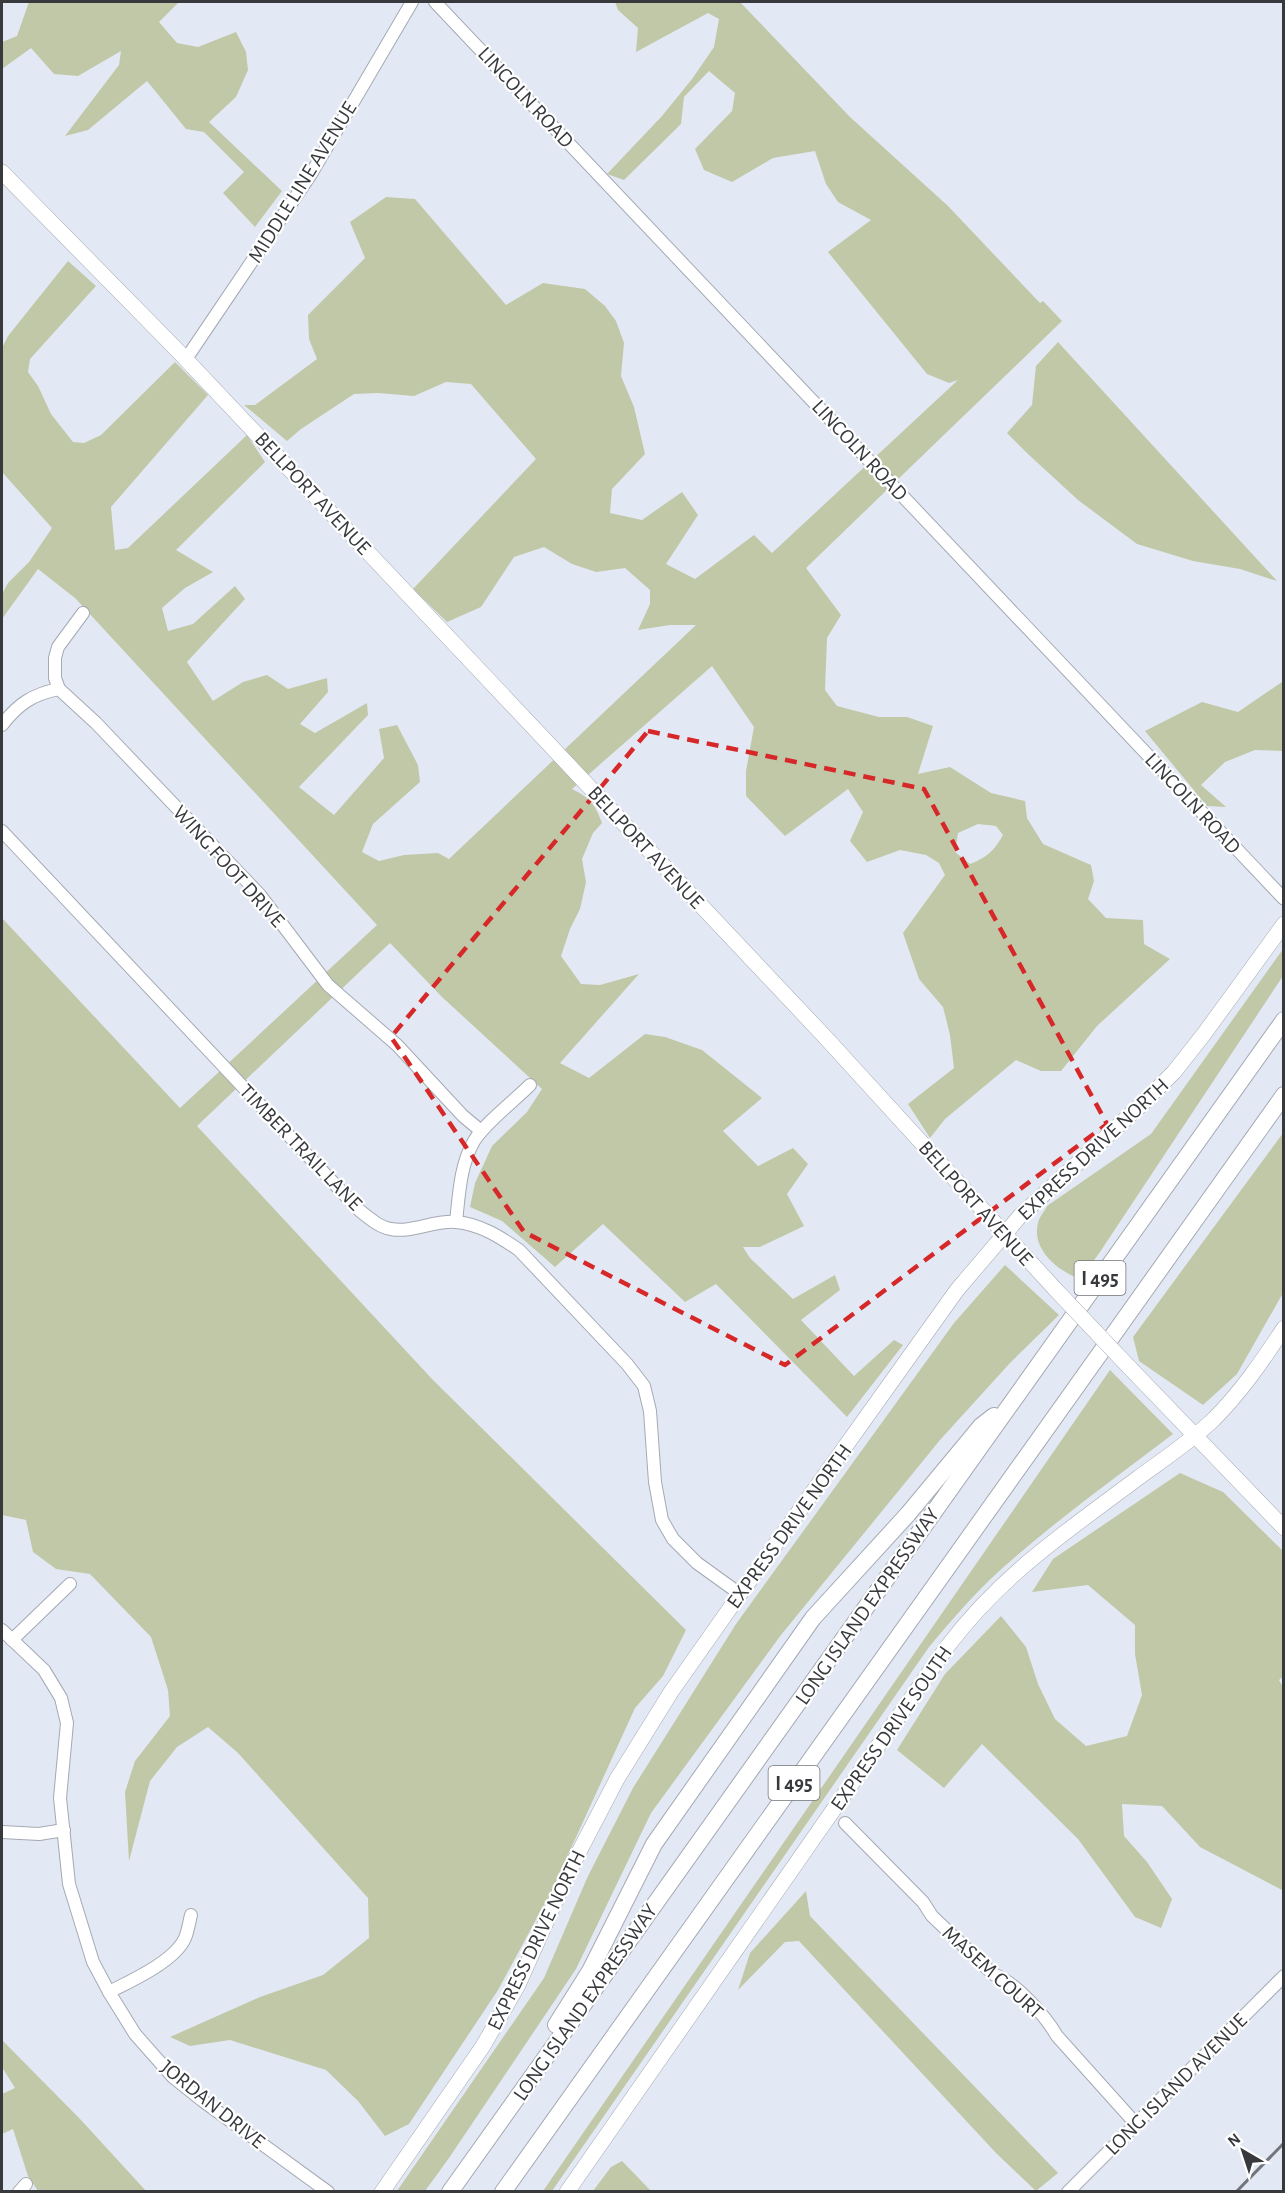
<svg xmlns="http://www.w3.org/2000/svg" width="1285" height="2193" font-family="'Alegreya Sans',sans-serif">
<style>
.green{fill:#c1c8a7;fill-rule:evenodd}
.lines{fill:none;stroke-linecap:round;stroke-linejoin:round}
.minor-casing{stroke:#a4a9b3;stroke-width:14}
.major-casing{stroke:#a4a9b3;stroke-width:16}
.highway-casing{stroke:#a4a9b3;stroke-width:18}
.minor{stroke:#fff;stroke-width:12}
.major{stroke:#fff;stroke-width:15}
.highway{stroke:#fff;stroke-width:16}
.rail{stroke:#72757b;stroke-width:3}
.major-bridge-casing{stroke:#a4a9b3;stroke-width:16;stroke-linecap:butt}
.major-bridge{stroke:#fff;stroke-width:15}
.marked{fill:none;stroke:#d62828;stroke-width:4.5;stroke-dasharray:12 8;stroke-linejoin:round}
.labels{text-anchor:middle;stroke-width:4.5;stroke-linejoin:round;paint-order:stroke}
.shield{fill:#fff;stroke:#737477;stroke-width:1.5}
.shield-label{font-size:20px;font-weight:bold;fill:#37393d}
.street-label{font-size:21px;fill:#37393d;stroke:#fff}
</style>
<rect width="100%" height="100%" fill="#e3e9f4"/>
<g class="green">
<path d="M29,2H179L159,22L177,43L198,47L236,32L246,52L248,70L236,97L209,122L282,191L255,227L223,193L244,172L204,132L186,129L147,81L88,130L65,136L119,65L121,51L78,76L54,74L31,48L2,69V42L17,36Z"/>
<path d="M615,2H740L850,117L948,206L1040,303L1043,301L1062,321L806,568L841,615L827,638L825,690L837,706L879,717H907L933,726L918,774L950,767L991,793L1025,801L1027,818L1043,844L1091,865L1094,881L1088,899L1106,918L1143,920L1144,944L1170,959L1097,1026L1061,1071H1041L1016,1060L945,1119L930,1138L908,1104L954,1068L950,1035L943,1007L919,979L903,933L945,875L939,863L926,855L900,850L867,862L850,841L863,812L848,789L785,836L746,796V771L754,727L712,666L572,789C590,798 595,804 602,823L593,833L582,859L586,882L580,909L570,929L561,956L581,984L600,985L639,974L560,1063L589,1078L645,1034L665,1037L702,1050L762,1098L723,1131L758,1166L793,1148L808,1164L787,1194L804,1226L760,1247H743L750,1258L793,1299L835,1275L840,1290L801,1320L854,1376L894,1340L903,1345L847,1417L716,1284L685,1302L603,1224L555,1267L502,1221L470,1207L475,1183L492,1146L527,1112L542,1089L442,997L390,943L197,1126L433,1380L686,1630L663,1676L635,1708L551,1892L498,1990L409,2124L385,2136L358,2101L326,2070L230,2040L190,2046L170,2037L260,1997L323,1975L369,1938L368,1898L238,1753L208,1727L177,1747L150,1781L129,1861L125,1792L135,1761L170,1716L168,1690L151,1637L90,1574L56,1569L33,1552L26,1520L2,1515V918L180,1108L377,925L75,598L38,569L2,619V594L8,583L29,562L52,528L2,472V348L8,336L68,261L96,286L30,359L28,372L38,386L51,414L73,442L84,443L101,435L175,362L208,395L111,507L115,550L128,548L247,435L265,462L176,550L213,572L185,588L162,608L168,631L193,624L235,586L245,599L187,662L213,701L243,682L267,675L288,689L327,678L328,692L300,724L315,733L367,703L368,715L299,787L334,815L384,758L379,729L397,725L418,765L420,782L373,824L362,852L379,861L404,855L438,853L449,859L696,625H670L638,630L650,604V590L625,568L596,572L572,564L544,547L514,557L481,607L447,622L413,589L536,459L471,384L446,382L414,396L378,393L354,394L301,429L287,441L244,405H255L317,359L309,339L308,315L365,258L350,222L386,197L415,199L506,305L543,283L585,289L605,306L616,321L624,343L621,376L634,407L645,454L612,489L610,513L642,520L682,492L698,515L666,564L695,579L754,535L772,553L958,380L949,383L927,374L828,252L871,220L838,202L826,184L815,151L773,158L732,182L704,170L695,149L732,111L735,93L709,71L684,97L681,124L624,180L607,174L662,116L692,79L714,47L719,19L708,13L636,52L638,28L618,10ZM978,824L996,826L1003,835C995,850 986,858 970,864L955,852L958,833Z"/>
<path d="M1058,342L1277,581L1240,569L1193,561L1137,544L1078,500L1028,454L1007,433L1032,405L1036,366Z"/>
<path d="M1283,677V751L1255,750L1225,762L1201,785L1226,807L1207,806L1145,731L1202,702L1238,712L1282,682Z"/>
<path d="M1283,949V976L1100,1252L1080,1279C1058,1271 1031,1249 1038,1223C1039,1217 1045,1211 1047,1206L1151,1134Z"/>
<path d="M1283,1133V1293L1237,1374L1203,1405L1139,1361L1133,1337Z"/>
<path d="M1005,1265L1059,1315L1010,1363L940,1440L781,1635L651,1813L576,1969L449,2158L425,2191H397L544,1978L588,1876L633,1788L736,1624L954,1323Z"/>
<path d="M1110,1370L1173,1434C1114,1479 1052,1523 997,1573C973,1595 951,1621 929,1647L552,2191H543Z"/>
<path d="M1180,1473L1223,1492L1283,1551L1284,1676L1279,1680L1284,1689V1891L1200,1847L1162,1806L1122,1804L1124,1836L1147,1862L1172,1899L1161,1928L1135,1917L1078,1839L982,1744L944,1788L897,1750L945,1674L1001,1616L1026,1647L1038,1684L1055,1719L1086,1746L1127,1736L1142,1695L1135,1654V1625L1088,1585L1032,1592L1053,1559Z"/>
<path d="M806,1891L810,1916L1058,2173L1036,2191L996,2153L799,1941L785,1942L738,1990L750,1953Z"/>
<path d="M2,2040L81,2120L146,2191H38L28,2176L13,2129L2,2134V2094L15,2088L2,2067Z"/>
<path d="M622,2161L651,2191H593L611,2167Z"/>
</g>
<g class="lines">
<g class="minor-casing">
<g id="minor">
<path d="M435,2L1284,899"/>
<path d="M186,359L311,174L412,2"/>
<path d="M83,613L58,647L55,658V678L59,689L96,723L260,895L328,985L397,1045L463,1116L481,1131"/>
<path d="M2,725C18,704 33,694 59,689"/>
<path d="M2,831L359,1210C369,1218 379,1227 391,1229C412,1233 434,1220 456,1222C480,1224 500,1237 519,1250L627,1364L644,1386L650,1411L655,1482L662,1520L673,1539L697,1563L740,1594"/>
<path d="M456,1222C459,1195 460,1165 474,1141C485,1123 514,1101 530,1085"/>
<path d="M2,1630L44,1670L61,1698L67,1723L60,1798L69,1884L93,1962L109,1992L135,2034L173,2077L203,2101L328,2192"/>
<path d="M12,1640L70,1584"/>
<path d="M845,1823L923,1902L932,1916L993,1974C1015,1982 1045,2015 1057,2036L1136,2124"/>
<path d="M2,1832L39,1834L64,1830"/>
<path d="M109,1992C131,1981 175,1961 185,1938C188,1931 189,1923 191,1915"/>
<path d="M19,2192L26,2184"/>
<path d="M1068,2192L1284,1976"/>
</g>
</g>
<g class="major-casing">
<g id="major">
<path d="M2,172L179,352L464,654L826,1038L1055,1289"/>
<path d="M1129,1367L1284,1528"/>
<path d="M382,2192L483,2046L518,1985L568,1873L617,1779L671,1692L740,1594L957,1290L1020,1216L1144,1102L1174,1072L1204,1034L1284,924"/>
<path d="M567,2192L947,1647C1002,1574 1066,1532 1138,1478C1164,1459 1191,1441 1214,1419C1241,1392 1263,1360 1284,1328"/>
</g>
</g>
<g class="highway-casing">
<g id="highway">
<path d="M556,2025L590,1971L654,1844L813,1618L908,1514L981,1426L994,1416"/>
<path d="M450,2192L1284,1020"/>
<path d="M503,2192L1284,1095"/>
</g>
</g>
<use href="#minor" class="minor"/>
<use href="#major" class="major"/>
<use href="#highway" class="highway"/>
<path class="rail" d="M1236,2192L1284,2143"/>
<g class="major-bridge-casing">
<path id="major-bridge" d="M1055,1289L1129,1367"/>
</g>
<use href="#major-bridge" class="major-bridge"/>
</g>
<path class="marked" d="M648,731L924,789L1107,1124L785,1365L524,1232L391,1037Z"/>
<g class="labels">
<g class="shield">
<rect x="1074.5" y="1261" width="51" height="34" rx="4.5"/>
<rect x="768.5" y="1766" width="51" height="34" rx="4.5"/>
</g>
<g class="shield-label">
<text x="1100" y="1285">I 495</text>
<text x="794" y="1790">I 495</text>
</g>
<g class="street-label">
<text transform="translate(526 97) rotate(47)" y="7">LINCOLN ROAD</text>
<text transform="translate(302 182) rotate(-58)" y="7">MIDDLE LINE AVENUE</text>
<text transform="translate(860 450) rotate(47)" y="7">LINCOLN ROAD</text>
<text transform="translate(313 493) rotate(47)" y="7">BELLPORT AVENUE</text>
<text transform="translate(1193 803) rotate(47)" y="7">LINCOLN ROAD</text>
<text transform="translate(646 847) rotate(47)" y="7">BELLPORT AVENUE</text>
<text transform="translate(229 866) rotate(48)" y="7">WING FOOT DRIVE</text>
<text transform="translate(301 1147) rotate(46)" y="7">TIMBER TRAIL LANE</text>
<text transform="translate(1093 1149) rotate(-43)" y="7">EXPRESS DRIVE NORTH</text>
<text transform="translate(976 1203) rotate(48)" y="7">BELLPORT AVENUE</text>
<text transform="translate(789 1526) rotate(-54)" y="7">EXPRESS DRIVE NORTH</text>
<text transform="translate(867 1606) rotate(-55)" y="7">LONG ISLAND EXPRESSWAY</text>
<text transform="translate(891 1728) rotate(-55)" y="7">EXPRESS DRIVE SOUTH</text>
<text transform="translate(536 1940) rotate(-64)" y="7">EXPRESS DRIVE NORTH</text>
<text transform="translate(993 1972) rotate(42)" y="7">MASEM COURT</text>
<text transform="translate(585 2002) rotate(-55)" y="7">LONG ISLAND EXPRESSWAY</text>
<text transform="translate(1176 2084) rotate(-45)" y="7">LONG ISLAND AVENUE</text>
<text transform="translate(213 2104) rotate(39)" y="7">JORDAN DRIVE</text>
</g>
</g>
<rect width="1285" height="2193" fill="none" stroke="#37393d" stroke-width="6"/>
<g transform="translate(1243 2151) rotate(321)" stroke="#ffffff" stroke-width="4.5" paint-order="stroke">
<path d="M0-4.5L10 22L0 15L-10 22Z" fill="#37393d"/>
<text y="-9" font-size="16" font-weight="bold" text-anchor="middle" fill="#37393d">N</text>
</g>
</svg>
